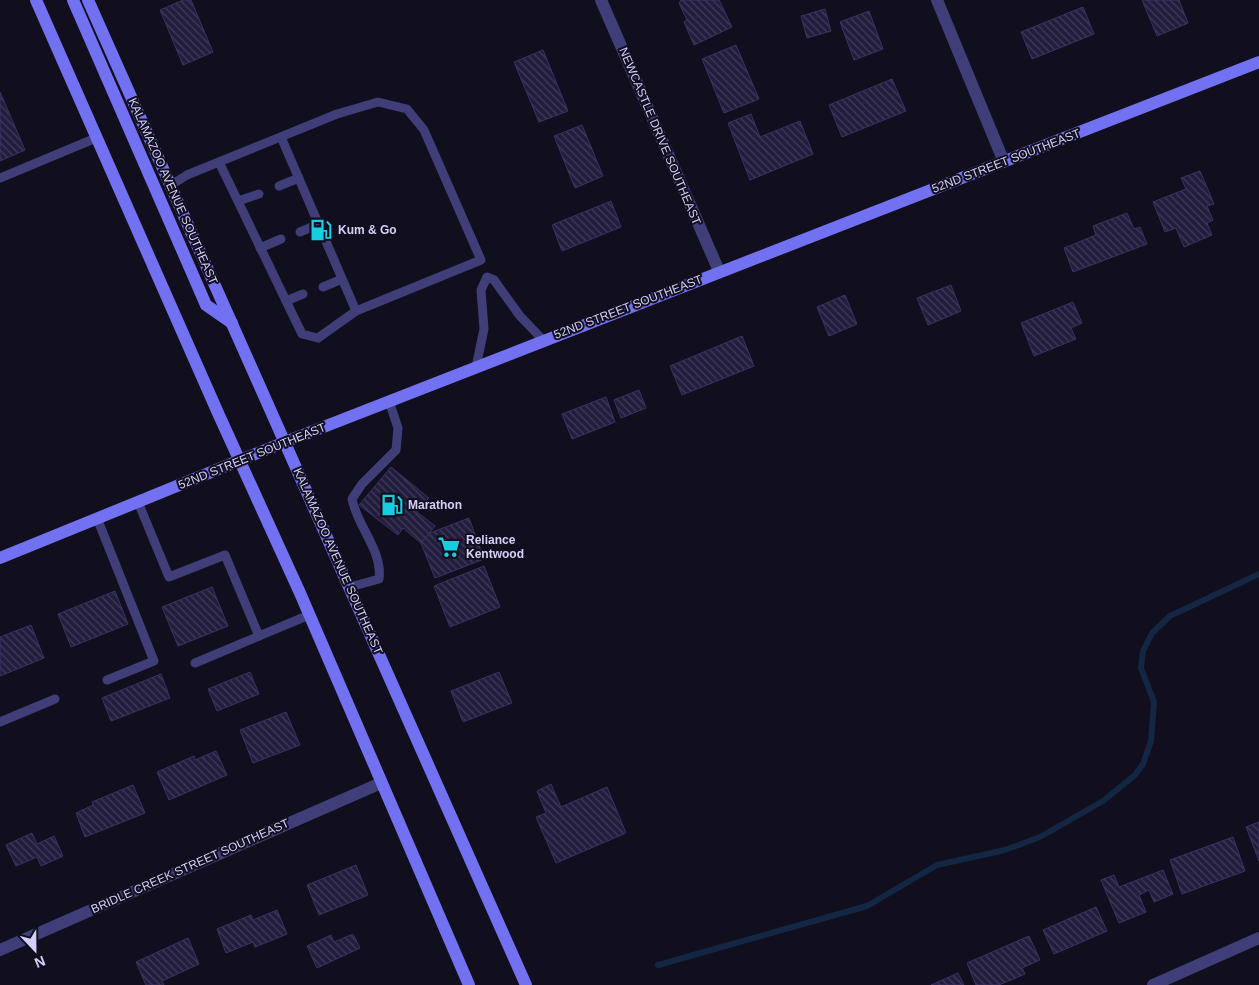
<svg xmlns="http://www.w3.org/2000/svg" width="1259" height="985" font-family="Arial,sans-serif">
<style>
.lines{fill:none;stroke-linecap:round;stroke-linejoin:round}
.stream{stroke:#132643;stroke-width:6}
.building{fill:url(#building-back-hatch);stroke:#3b3167}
.service{stroke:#3f3e78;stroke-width:9}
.minor{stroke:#3f3e78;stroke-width:12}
.secondary{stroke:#7271f1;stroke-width:12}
.labels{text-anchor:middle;stroke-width:4;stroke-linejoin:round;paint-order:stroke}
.street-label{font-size:12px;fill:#d4d0fa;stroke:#110e1e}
.poi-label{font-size:12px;font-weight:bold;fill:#d4d0fa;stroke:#110e1e;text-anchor:start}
</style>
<defs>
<pattern id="building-back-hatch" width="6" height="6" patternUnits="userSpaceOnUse" patternTransform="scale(1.25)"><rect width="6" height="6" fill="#221c3d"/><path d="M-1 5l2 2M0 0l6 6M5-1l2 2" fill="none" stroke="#413c5a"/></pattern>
</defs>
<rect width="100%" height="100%" fill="#110e1e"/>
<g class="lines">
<path class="stream" d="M658,965L867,906L937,865L1005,850L1040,837L1103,801L1135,775L1143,764L1151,741L1154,702L1141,668L1143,651L1152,633L1170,616L1259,574"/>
</g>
<g class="building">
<path d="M183,0H191L213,52L183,65L160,10Z"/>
<path d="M681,0H719L732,27L694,45L684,22L687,20L679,3Z"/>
<path d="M1142,0H1179L1188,23L1157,36Z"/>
<path d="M1083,7L1094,34L1032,59L1021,32Z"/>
<path d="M825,9L831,31L807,38L801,16Z"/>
<path d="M869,11L883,49L854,60L840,22Z"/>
<path d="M736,45L759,99L724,113L702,59Z"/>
<path d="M543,50L568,111L539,122L514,62Z"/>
<path d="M892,79L906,111L842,137L829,105Z"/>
<path d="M0,92L25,150L0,161Z"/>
<path d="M751,114L760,137L800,121L813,154L750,180L728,123Z"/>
<path d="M582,125L603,176L575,188L554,136Z"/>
<path d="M1200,171L1214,204L1207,206L1213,220L1207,223L1212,235L1184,247L1176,228L1165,232L1153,202L1186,189L1181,178Z"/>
<path d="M611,201L621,227L562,251L552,225Z"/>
<path d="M1127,213L1134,229L1140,227L1147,244L1073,272L1064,248L1096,235L1093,226Z"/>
<path d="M951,285L961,311L928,325L917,298Z"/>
<path d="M845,295L857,324L829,336L817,307Z"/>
<path d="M1073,302L1082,323L1071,328L1076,339L1034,356L1021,323Z"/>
<path d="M742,336L754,366L682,395L670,366Z"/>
<path d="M639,390L646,408L621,418L614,400Z"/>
<path d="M606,397L615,422L572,439L562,414Z"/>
<path d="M391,467L429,498L417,512L435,526L421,543L403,528L398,535L359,505Z"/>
<path d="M469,518L484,559L435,578L421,543L430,533Z"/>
<path d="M484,566L500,607L450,627L434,586Z"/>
<path d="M212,587L228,626L178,646L162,607Z"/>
<path d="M115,591L128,624L71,647L58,614Z"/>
<path d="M31,625L44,658L0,676V637Z"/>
<path d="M250,672L259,694L217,711L208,689Z"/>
<path d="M499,672L512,703L463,722L451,691Z"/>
<path d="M161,674L170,698L111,721L102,698Z"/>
<path d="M286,712L300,745L253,763L240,730Z"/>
<path d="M216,751L227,775L169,800L157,772L194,756L195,760Z"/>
<path d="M551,784L561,807L607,787L626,833L556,863L536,817L546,813L537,791Z"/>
<path d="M133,785L145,813L85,837L76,813L93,805L92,802Z"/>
<path d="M1259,822V861L1246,827Z"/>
<path d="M32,833L37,844L54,836L63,856L41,866L37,857L16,866L6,845Z"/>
<path d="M1233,837L1245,871L1182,894L1170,860Z"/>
<path d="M356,865L368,895L319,915L307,885Z"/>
<path d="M1163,870L1173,894L1154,902L1149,890L1139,895L1146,912L1119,923L1101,880L1114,875L1119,887Z"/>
<path d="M1096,907L1107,931L1054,954L1043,930Z"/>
<path d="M277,910L287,934L255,947L253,942L226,953L217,929L251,915L253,920Z"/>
<path d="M353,934L360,948L317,968L307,946L331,935L334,942Z"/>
<path d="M1029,936L1040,960L1022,968L1025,974L999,985H976L967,963Z"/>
<path d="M188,938L199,964L162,981L164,985H146L136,962Z"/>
<path d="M958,973L964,985H931Z"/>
</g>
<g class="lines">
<g class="service">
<path d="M281,137L356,311"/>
<path d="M0,178L96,138"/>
<path d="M171,185L187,175L337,114L378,102L407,109L424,130L481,260L356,311L318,338L302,334L219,162"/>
<path d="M279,186L299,178"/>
<path d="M238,201L259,194"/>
<path d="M300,232L319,224"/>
<path d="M260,248L281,239"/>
<path d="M323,287L342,279"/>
<path d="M286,301L303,294"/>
<path d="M476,367L484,329L481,290L487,277L494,280L520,316L543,340"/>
<path d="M138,502L169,577L225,555L259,636"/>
<path d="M97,518L154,661L107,680"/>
<path d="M350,587L379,579C383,551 357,526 352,499L362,484L396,450L398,428L389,401"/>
<path d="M195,663L309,615"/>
<path d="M0,722L55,699"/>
</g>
<g class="minor">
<path d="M601,0L719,271"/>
<path d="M937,0L1004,162"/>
<path d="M0,950L381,783"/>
<path d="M1153,985L1259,938"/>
</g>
<g class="secondary">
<path d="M36,0L218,413L300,593L469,985"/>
<path d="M73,0L206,305L232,323"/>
<path d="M88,0L526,985"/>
<path d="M0,558L285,442L1259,62"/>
</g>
</g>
<defs>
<g id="fuel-bare" transform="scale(1.725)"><path d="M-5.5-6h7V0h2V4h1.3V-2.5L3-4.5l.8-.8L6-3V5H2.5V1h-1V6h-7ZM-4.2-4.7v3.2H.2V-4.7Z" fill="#17cee0" stroke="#110e1e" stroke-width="2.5" paint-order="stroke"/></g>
<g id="supermarket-bare" transform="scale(1.725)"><path d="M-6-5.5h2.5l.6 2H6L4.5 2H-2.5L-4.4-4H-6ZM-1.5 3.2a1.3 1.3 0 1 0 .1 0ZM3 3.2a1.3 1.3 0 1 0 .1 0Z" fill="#17cee0" stroke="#110e1e" stroke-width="2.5" paint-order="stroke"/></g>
</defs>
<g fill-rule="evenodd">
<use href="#fuel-bare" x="321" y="230"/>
<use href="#fuel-bare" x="392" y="505"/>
<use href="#supermarket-bare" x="449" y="547"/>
</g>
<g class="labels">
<g class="street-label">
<text transform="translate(660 136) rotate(67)" y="4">NEWCASTLE DRIVE SOUTHEAST</text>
<text transform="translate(1006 161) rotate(-21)" y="4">52ND STREET SOUTHEAST</text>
<text transform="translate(173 191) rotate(66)" y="4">KALAMAZOO AVENUE SOUTHEAST</text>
<text transform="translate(628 307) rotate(-21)" y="4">52ND STREET SOUTHEAST</text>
<text transform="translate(252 456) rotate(-22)" y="4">52ND STREET SOUTHEAST</text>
<text transform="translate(338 561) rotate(66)" y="4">KALAMAZOO AVENUE SOUTHEAST</text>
<text transform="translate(190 866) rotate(-24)" y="4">BRIDLE CREEK STREET SOUTHEAST</text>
</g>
<g class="poi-label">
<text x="338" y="234">Kum &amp; Go</text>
<text x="408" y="509">Marathon</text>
<text x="466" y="544">Reliance<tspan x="466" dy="14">Kentwood</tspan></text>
</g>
</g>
<g transform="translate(35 950) rotate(158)" stroke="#110e1e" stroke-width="4" paint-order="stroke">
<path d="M0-4L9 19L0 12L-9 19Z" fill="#d4d0fa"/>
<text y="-8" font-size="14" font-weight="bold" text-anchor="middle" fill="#d4d0fa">N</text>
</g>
</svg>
